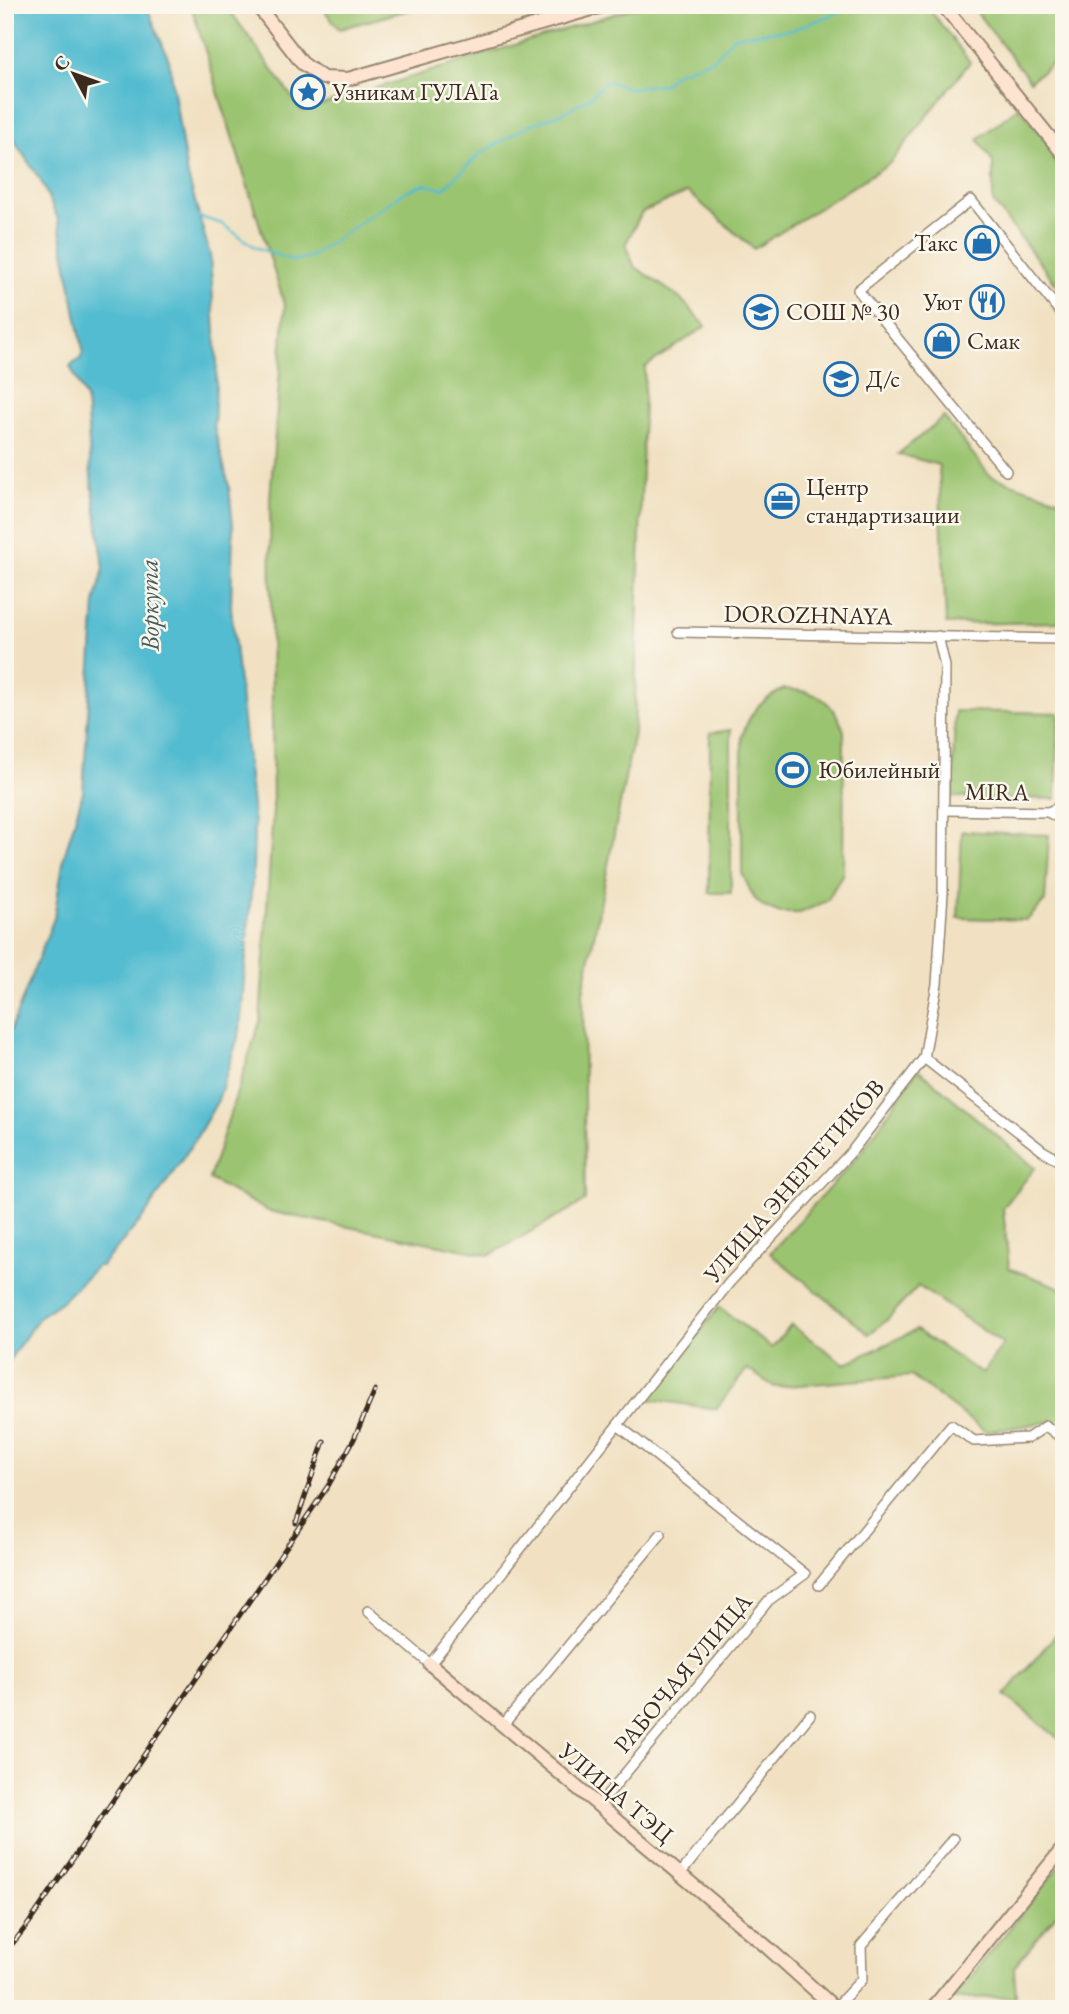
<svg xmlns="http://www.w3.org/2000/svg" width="1069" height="2014" font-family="'EB Garamond',serif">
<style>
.green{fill:#9bc471;stroke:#6b7748;stroke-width:2}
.water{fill:#53bcd0;stroke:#477377;stroke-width:2}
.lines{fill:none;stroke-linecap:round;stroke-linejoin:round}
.stream{stroke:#53bcd0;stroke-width:2.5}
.street-casing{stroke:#968670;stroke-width:12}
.secondary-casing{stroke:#968670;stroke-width:16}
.street{stroke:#fff;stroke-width:9}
.secondary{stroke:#fde4d1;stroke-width:12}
.rail-casing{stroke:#3b2a1e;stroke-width:5}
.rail{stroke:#fbf7ec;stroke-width:2.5;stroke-dasharray:8;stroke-linecap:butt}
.labels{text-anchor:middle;stroke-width:5;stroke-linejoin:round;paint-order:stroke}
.poi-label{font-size:24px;fill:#3b2a1e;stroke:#fbf7ec;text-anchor:start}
.street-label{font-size:24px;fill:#3b2a1e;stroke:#fbf7ec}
.water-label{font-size:26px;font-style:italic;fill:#435d5c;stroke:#fbf7ec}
</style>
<rect width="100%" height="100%" fill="#fbf7ec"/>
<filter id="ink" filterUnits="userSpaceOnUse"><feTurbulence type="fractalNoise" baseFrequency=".0143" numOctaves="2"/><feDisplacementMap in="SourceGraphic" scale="14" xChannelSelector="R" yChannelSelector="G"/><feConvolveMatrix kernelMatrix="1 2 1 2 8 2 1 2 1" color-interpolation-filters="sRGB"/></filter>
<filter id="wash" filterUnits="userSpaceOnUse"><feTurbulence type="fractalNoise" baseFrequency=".00686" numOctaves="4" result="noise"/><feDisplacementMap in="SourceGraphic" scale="28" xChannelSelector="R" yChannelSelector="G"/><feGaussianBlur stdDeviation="1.57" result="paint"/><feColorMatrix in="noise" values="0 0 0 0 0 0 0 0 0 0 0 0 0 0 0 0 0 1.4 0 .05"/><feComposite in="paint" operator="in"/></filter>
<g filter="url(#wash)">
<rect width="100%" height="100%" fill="#f1e1c2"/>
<g class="green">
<path d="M191,5H226L302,111L643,5H926L970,62L890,163L754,249L688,192L642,212L626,243L634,266L680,298L706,326L645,367L634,733L583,992L585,1201L490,1255L268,1211L209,1179L260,1021L273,810L270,499L285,306Z"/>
<path d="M320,5H426L339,29Z"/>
<path d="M971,5H1048L1064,26V54L1030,81Z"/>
<path d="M1019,107L1064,164V294L993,202V162L978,139Z"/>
<path d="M944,417L990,476L1064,501V622L946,624L939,465L898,454Z"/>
<path d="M784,689C816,690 833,700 844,731L843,873L827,901L800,913H781L764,907L754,898L742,873V737C750,711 760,701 784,689Z"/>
<path d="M955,711L1059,713L1056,799L952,797Z"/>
<path d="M731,730V893H709L710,733Z"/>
<path d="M962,831L1049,835L1045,901L1027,920L958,918Z"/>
<path d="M918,1069L1035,1168L1003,1208L1009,1268L1064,1289V1430L1053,1421L986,1432L911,1376L775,1387L747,1369L716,1409L649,1399L719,1307L772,1348L791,1325L845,1364L916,1330L982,1374L1003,1344L918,1286L887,1320L869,1334L770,1253L861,1153Z"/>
<path d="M1061,1628L1064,1631V1743L1005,1695Z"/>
<path d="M1064,1860V1911H1059L1014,1967L1016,1996L953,1999Z"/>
</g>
<path class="water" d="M5,5H146L169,60L186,169L210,255L217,362L214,427L229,486L233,527L231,607L254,825L253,869L240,1031L218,1100L195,1140L143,1218L101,1266H97L62,1301L40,1316L5,1366V1044L54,918L64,857L83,792L95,603L104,568L91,476L86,399L70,366L81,358L83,350L58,219L41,181L17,145L5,112Z"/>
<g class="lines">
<path class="stream" d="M197,216L222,224L255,247L293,261L312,256L406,191L425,184L443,189L480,154L531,124L561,114L589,98L606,81L628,88L664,84L675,73L715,58L734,36L794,29L858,5"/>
</g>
</g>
<g filter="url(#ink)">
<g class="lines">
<g class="street-casing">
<g id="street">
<path d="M1006,471L858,290L971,200L1064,317"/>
<path d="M678,632L1064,639"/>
<path d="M945,810L1048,812L1064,805"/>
<path d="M1048,812L1064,821"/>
<path d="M924,1058L1043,1151L1064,1163"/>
<path d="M819,1585L951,1425L974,1441L1028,1438L1046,1426L1064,1440"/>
<path d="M368,1611L430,1664L729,1283L852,1151L924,1058L937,984L943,893L945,666L938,636"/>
<path d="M503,1725L661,1534"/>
<path d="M599,1805L769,1600L805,1574L619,1426"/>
<path d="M680,1874L810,1715"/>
<path d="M835,2008L862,1979L861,1946L953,1839"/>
</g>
</g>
<g class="secondary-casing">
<g id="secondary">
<path d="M257,5L302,63L323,78L348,79L606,5"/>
<path d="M943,5L1064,155"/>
<path d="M430,1664L767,1947L836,2009"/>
<path d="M932,2009L1064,1847"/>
</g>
</g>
<use href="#street" class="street"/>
<use href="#secondary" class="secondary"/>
<g class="rail-casing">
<g id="rail">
<path d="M296,1523L324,1441"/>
<path d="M5,1953L29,1923L328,1486L354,1439L375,1390"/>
</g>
</g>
<use href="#rail" class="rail"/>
</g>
</g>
<defs>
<g id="sight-ring" transform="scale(1.75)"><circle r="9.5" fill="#fbf7ec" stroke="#1f6fb2" stroke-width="1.5"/><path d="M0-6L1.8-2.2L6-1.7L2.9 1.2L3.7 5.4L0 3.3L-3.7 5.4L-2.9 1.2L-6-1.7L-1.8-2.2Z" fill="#1f6fb2"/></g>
<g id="shop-ring" transform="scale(1.75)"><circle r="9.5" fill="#fbf7ec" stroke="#1f6fb2" stroke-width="1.5"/><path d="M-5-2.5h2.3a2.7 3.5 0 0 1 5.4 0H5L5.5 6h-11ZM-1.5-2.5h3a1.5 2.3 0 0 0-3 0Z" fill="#1f6fb2"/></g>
<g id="restaurant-ring" transform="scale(1.75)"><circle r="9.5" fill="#fbf7ec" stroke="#1f6fb2" stroke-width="1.5"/><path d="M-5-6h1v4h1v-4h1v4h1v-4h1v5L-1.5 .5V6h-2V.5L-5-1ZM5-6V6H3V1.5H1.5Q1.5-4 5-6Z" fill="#1f6fb2"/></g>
<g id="school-ring" transform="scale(1.75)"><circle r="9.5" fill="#fbf7ec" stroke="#1f6fb2" stroke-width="1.5"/><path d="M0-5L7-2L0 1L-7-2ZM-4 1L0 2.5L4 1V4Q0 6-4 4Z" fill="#1f6fb2"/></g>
<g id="office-ring" transform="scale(1.75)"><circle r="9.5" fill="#fbf7ec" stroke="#1f6fb2" stroke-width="1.5"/><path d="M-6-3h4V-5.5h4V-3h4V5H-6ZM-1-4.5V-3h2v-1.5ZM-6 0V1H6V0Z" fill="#1f6fb2"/></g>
<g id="stadium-ring" transform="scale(1.75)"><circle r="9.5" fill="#fbf7ec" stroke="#1f6fb2" stroke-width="1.5"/><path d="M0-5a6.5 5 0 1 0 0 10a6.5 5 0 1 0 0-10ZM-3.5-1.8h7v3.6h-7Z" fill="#1f6fb2"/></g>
</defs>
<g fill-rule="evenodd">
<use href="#sight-ring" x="308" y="92"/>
<use href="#shop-ring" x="982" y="243"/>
<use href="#restaurant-ring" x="987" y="302"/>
<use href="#school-ring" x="761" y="312"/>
<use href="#shop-ring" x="942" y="341"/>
<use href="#school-ring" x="841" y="379"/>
<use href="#office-ring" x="782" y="501"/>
<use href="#stadium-ring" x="793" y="770"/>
</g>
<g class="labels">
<g class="poi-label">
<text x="332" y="100">Узникам ГУЛАГа</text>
<text x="958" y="251" text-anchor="end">Такс</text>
<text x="962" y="310" text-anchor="end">Уют</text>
<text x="786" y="320">СОШ № 30</text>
<text x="967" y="349">Смак</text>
<text x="866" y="387">Д/с</text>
<text x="806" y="495">Центр<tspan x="806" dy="28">стандартизации</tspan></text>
<text x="818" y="778">Юбилейный</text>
</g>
<g class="street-label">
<text transform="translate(808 615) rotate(1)" y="8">DOROZHNAYA</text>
<text transform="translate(997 792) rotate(1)" y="8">MIRA</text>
<text transform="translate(794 1181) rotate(-49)" y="8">УЛИЦА ЭНЕРГЕТИКОВ</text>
<text transform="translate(683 1673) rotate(-50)" y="8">РАБОЧАЯ УЛИЦА</text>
<text transform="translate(616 1793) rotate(40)" y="8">УЛИЦА ТЭЦ</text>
</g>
<g class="water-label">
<text transform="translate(149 605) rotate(-91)" y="9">Воркута</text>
</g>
</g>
<rect width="1069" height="2014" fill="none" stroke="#fbf7ec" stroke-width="28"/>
<g transform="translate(74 74) rotate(311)" stroke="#fbf7ec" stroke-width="5" paint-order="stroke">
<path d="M0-5L12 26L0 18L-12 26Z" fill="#3b2a1e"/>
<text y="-10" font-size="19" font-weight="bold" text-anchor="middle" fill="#3b2a1e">С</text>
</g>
</svg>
